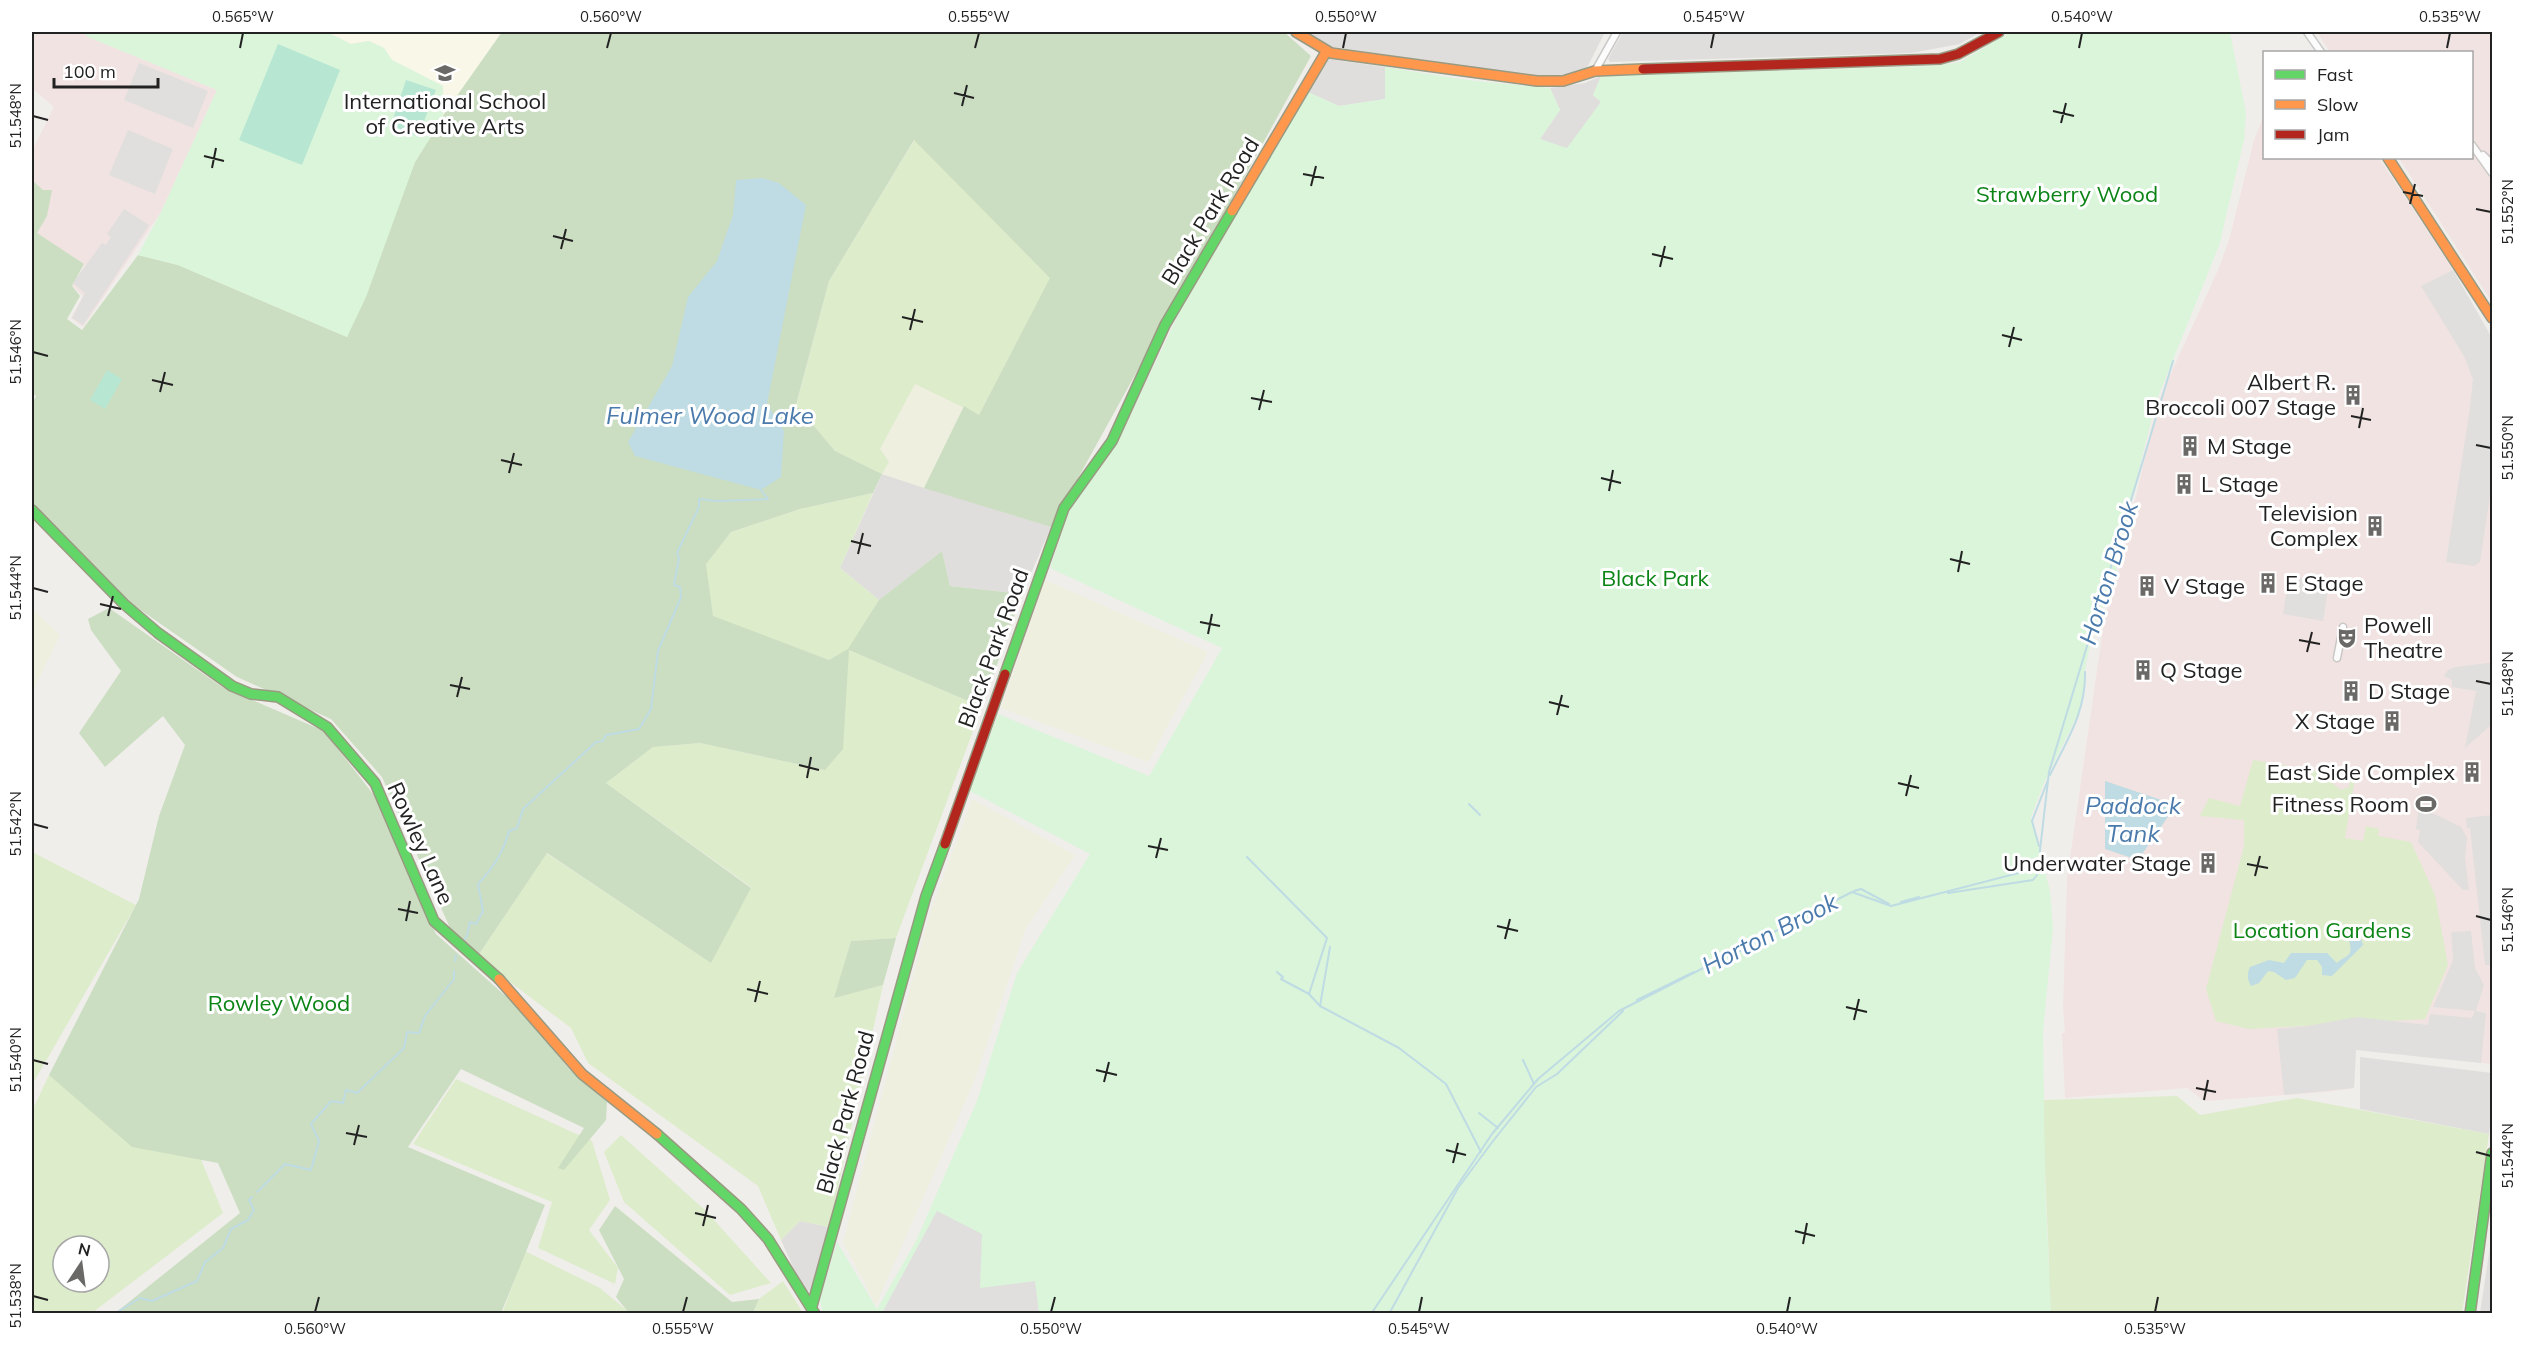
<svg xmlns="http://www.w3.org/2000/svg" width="2524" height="1345" font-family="Mulish,sans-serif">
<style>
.residential{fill:#dfdedc}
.commercial{fill:#f1e3e1}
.education{fill:#f8f7e8}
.farmland{fill:#efefdf}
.grass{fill:#ddeccb;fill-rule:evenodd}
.forest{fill:#cbdec1}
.park{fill:#daf5da}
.pitch{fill:#b7e6d2}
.parking{fill:#e0dfde}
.water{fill:#bfdbe3}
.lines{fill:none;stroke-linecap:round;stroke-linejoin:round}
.stream{stroke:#bfdbe3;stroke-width:2}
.street-casing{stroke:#c9c8c7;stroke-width:9}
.fast-casing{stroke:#999a82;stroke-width:12}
.slow-casing{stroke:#999a82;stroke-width:12}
.jam-casing{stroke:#999a82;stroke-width:12}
.street{stroke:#fdfcfc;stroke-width:6}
.fast{stroke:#63d668;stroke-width:9}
.slow{stroke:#ff974d;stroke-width:9}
.jam{stroke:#b3261e;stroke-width:9}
.ticks{fill:none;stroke:#222;stroke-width:2}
.labels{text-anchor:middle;stroke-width:6;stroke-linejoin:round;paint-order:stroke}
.poi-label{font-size:22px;fill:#222;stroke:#fff;text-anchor:start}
.park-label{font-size:22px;fill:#0c8416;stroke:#fff}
.street-label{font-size:22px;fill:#222;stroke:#fff}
.water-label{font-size:24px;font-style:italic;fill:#4a7aab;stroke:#fff}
.neatline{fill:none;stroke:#222;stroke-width:2}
.ticks-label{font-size:15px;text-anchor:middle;fill:#222}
</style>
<rect width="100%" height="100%" fill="#f0eeeb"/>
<g class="residential">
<path d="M1302,32H1605L1588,66L1576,74L1534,76L1320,45L1310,40Z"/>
<path d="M1623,32H1980L1960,44L1911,53L1610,62L1608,59Z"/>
<path d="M1329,59L1385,67L1386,99L1339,106L1308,92Z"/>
<path d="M1601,76L1593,95L1601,102L1567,150L1540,139L1560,110L1550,88L1585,83Z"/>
<path d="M882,474L1051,527L1022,594L950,586L942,551L879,600L840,568Z"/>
<path d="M2360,1057L2492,1073V1109L2489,1134L2360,1109Z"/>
<path d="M800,1221L829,1227L813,1292L803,1289L781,1240Z"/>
<path d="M2492,1231V1313H2480L2492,1234Z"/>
</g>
<g class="commercial">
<path d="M32,32H83L89,37L217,90L161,212L83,327L71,318L83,296L72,286L85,265L37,233L47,216L51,190H43L32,180V151L54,107L32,88Z"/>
<path d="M2317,32H2492V302L2399,158H2472V52H2330Z"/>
<path d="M2264,119V158H2379L2448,262L2492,338V1064L2356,1050L2354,1088L2326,1092L2204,1101L2187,1088L2065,1098L2062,1033H2065L2063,1009L2067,879L2105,615L2114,593L2157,404L2218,270L2229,240L2254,140L2262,120Z"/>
</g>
<path class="education" d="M327,32H502L442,117L443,86L392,60L384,48L369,41L351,44Z"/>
<g class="farmland">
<path d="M915,383L964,406L924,488L882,474L889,462L880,449Z"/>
<path d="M1045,580L1208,652L1148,762L1001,708Z"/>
<path d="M32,609L60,635L32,693Z"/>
<path d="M972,799L1075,855L1025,930L974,1082L876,1305L843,1242L930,913Z"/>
</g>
<g class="grass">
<path d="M915,139L1051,278L979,415L915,384L880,449L889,462L882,474L835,451L796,406L829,281Z"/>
<path d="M873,493L840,568L879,600L849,650L982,707L896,938L851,941L835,997L883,985L829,1227L800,1221L781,1240L758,1186L588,1063L571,1028L477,957L546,853L710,962L751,887L606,783L653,747L700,743L825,770L848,650L829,660L713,617L705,564L731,532L800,509Z"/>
<path d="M2253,760L2335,774L2333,784L2341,790L2349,787L2350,778L2355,779L2345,838L2363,841L2366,826L2379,829L2378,836L2411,842L2435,895L2448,965L2425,1019L2249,1029L2216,1021L2206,989L2244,846V820L2200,816L2209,798L2240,806Z"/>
<path d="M32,852L136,905L32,1085Z"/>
<path d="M49,1075L139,1141L198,1152L223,1213L92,1313H32V1111ZM63,1246H99V1282H63Z"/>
<path d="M456,1079L592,1141L610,1200L589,1230L618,1268L615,1284L538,1248L552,1202L413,1144Z"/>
<path d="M2177,1096L2200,1115L2297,1098L2489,1134L2462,1313H2048L2049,1261L2042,1100Z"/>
<path d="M621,1135L705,1210L771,1283L730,1295L624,1202L604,1152Z"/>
<path d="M525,1251L600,1288L630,1313L502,1314Z"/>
<path d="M783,1281L803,1313L753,1314L759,1299Z"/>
</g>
<g class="forest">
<path d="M502,32H1284L1311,56L1051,527L924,488L964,406L979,415L1050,278L914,140L829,281L796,405L835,451L882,474L873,493L800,509L731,532L706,564L713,616L829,660L848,649L879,600L942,551L950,586L1022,594L982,707L849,650L843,749L825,770L700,743L653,747L606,783L751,888L711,963L547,853L477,957L455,939L382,777L331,719L237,677L122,597L32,516V404L36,396L32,393V180L43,190H52L47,216L37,233L84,264L72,286L80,296L67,319L82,330L138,255L178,265L347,337L415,162L442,117Z"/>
<path d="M109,608L222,687L324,731L380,803L436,934L520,1009L569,1069L607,1102L606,1120L564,1170L558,1168L584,1128L461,1069L408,1147L545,1205L501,1313L114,1314L240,1213L218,1163L132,1147L49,1075L139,899L159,816L185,745L163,716L105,767L79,733L121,671L91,630L88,619Z"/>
<path d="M896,938L883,985L834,998L851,941Z"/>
<path d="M615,1206L732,1302L759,1299L753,1313H629L616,1297L624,1279L599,1230Z"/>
</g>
<g class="park">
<path d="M83,32H327L351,44L369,41L384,48L392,60L443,86V118L415,162L366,297L347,337L178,265L138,255L161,212L217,90L88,37Z"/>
<path d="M2011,32H2230L2246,113L2244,140L2225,220L2220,243L2156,402L2127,516L2116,572L2093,632L2086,664L2081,708L2043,785L2031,817L2050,891L2053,928L2043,1032L2045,1181L2051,1313L823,1314L820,1299L837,1242L877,1309L916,1241L977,1101L1017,973L1090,854L970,791L998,714L1149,776L1222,648L1050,568L1070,508L1119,439L1185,301L1308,92L1339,106L1385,99V67L1467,80L1550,88L1560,110L1540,139L1567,148L1601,102L1593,95L1601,76L1935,66L1960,62Z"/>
</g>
<g class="pitch">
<path d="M278,44L340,70L302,165L239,140Z"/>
<path d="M406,80L436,90L418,137L391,125Z"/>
<path d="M107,370L122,379L105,409L90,400Z"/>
</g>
<g class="parking">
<path d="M139,63L208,91L193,128L124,100Z"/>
<path d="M128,130L173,149L155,194L109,175Z"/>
<path d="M124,209L149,225L83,325L72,318L85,293L73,283L102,243L106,245L111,237L107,234Z"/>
<path d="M2453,270L2492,338V483L2480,562L2474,566L2446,562L2470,408L2473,379L2464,356L2421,286Z"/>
<path d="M2289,576L2329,583L2323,621L2283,614Z"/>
<path d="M2488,663H2492V724L2465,748L2476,691L2452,687V680L2444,676L2448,670L2455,667Z"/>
<path d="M2418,811L2435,814L2461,827L2467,838L2465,858L2469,890H2463L2418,842L2420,830L2416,829Z"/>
<path d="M2492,815V965H2485L2470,828H2467L2466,818Z"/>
<path d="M2471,931L2475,968L2484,985L2476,1011L2486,1013L2481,1063L2356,1050L2354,1088L2284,1095L2277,1029L2307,1026L2357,1017L2428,1025L2430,1014L2472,1018L2475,1011L2433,1007L2453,960L2451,932Z"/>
<path d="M937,1211L982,1234L980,1288L1035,1281L1039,1313H882Z"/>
</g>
<g class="water">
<path d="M762,178L779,183L806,205L767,404L784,431L781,477L761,490L635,456L628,442L672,366L688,297L717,261L733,215L736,180Z"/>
<path d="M2105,781L2176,805L2138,860L2105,849Z"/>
<path d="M2355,933L2360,936L2363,945L2332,976L2322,975V967L2317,960H2307L2295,978L2286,980L2274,972L2268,971L2259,983L2251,986C2247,979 2247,974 2250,967L2269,960L2284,963L2291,953H2327L2337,963C2346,954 2354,959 2349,940Z"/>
</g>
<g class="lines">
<g class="stream">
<path d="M2050,775C2067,740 2086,712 2085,672"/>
<path d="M1469,804L1480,815"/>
<path d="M2039,846L2032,821L2048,780"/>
<path d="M1247,857L1327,938L1309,994"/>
<path d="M2042,867L2044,864L2042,857"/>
<path d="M1854,891L1861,889L1889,904"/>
<path d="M1948,893L2033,880L2037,875"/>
<path d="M1901,902L1919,897"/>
<path d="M463,943L467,935L470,922L476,924L483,911L478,884C493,868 503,853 509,831L517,828L523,809L596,742L603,741L606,735L639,729L651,709L658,651L681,597L680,587L674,585L679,558L677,553L699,507V499L718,501L768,499L761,490"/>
<path d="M1732,955L1749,947"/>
<path d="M455,961L456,955"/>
<path d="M1277,972L1283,977L1281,979L1309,994L1320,1006L1399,1048L1446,1084L1481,1152"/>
<path d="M1637,1000L1694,972"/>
<path d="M1320,1006L1330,947"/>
<path d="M1523,1060L1534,1084"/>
<path d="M1479,1113L1498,1128"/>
<path d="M257,1192L285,1164L311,1170L319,1141L311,1124L331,1101L343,1103L346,1090L357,1093L404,1048L407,1032L419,1033L425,1016L454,979V971"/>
<path d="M114,1314L140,1298L152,1301L197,1281L205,1262L223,1248L231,1229L248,1220L254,1210L249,1200L252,1197"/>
<path d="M1371,1314L1492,1134L1538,1079L1619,1011L1852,892L1891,906L2042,867L2040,850L2049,772L2173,361"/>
<path d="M1389,1314L1458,1188L1493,1141L1536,1087L1557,1074L1623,1011"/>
</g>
<g class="street-casing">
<g id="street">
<path d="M2307,32L2321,52"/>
<path d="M1595,71L1617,32"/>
<path d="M2472,145L2492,173"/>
<path d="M2483,155L2492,164"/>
<path d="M2337,658L2343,627"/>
</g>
</g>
<g class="fast-casing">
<g id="fast">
<path d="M32,510L124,604L158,633L232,686L251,694L278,697L327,727L375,783L434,921L499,979"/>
<path d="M1005,674L1064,508L1112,441L1165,325L1232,211"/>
<path d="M657,1134L741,1209L768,1239L815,1314"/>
<path d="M812,1306L926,896L945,844"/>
<path d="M2470,1314L2492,1153"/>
</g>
</g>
<g class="slow-casing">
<g id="slow">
<path d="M1296,32L1331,53L1537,81H1563L1595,71L1643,69"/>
<path d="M2388,158L2492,318"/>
<path d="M1232,211L1326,52"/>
<path d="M499,979L582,1074L657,1134"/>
</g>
</g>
<g class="jam-casing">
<g id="jam">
<path d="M1643,69L1940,59L1958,54L1999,32"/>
<path d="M945,844L1005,674"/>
</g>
</g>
<use href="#street" class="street"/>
<use href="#fast" class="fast"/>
<use href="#slow" class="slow"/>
<use href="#jam" class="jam"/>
</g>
<path class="ticks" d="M240,48L243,33M607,48L611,33M975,48L979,33M1343,48L1346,33M1711,48L1714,33M2079,48L2082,33M2447,48L2450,33M954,93L974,98M962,106L967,85M2053,111L2074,116M33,116L48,120M2061,123L2066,103M204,156L224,161M212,168L216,148M1303,174L1324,178M1311,186L1316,166M2403,192L2423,196M2410,204L2415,184M2476,209L2491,212M553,236L573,241M561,249L566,229M1652,254L1673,259M1660,267L1665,246M902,317L923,322M910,330L915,309M2002,335L2022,340M2009,347L2014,327M33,352L48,356M152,380L173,385M160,392L165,372M1251,398L1272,402M1259,410L1264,390M2351,416L2371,420M2359,428L2363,408M2476,445L2491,448M501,460L522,465M509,473L514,453M1601,478L1621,483M1609,491L1613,470M851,541L871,546M858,554L863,533M1950,559L1970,564M1958,572L1962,551M33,588L48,592M100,604L121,609M108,616L113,596M1200,622L1220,626M1208,634L1212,614M2299,640L2320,644M2307,652L2312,632M2476,681L2491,684M450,685L470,689M457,697L462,677M1549,702L1569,707M1557,715L1562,695M799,765L819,770M807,778L811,757M1898,783L1919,788M1906,796L1911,775M33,824L48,828M1148,846L1168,850M1156,858L1161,838M2247,864L2268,868M2255,876L2260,856M398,909L418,913M2476,916L2491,920M406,921L410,901M1497,926L1518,931M1505,939L1510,919M747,989L768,994M755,1002L760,981M1846,1007L1867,1012M1854,1020L1859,999M33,1060L48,1064M1096,1070L1117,1075M1104,1082L1109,1062M2196,1088L2216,1092M2204,1100L2208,1080M346,1133L367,1137M354,1145L359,1125M1446,1150L1466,1155M2476,1152L2491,1156M1453,1163L1458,1143M695,1213L716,1218M703,1226L708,1205M1795,1231L1815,1236M1803,1244L1807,1223M33,1296L48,1300M315,1312L319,1297M683,1312L687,1297M1051,1312L1055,1297M1419,1312L1422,1297M1787,1312L1790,1297M2155,1312L2158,1297"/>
<defs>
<g id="school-bare" transform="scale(1.62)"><path d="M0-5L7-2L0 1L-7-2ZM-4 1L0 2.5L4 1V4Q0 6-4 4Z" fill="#6a6968" stroke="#fff" stroke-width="2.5" paint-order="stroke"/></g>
<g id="building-bare" transform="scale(1.62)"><path d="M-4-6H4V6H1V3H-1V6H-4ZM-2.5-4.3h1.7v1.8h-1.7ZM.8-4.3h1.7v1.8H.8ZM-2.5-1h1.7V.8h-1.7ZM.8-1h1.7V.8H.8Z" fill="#6a6968" stroke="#fff" stroke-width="2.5" paint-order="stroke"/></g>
<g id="theatre-bare" transform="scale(1.62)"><path d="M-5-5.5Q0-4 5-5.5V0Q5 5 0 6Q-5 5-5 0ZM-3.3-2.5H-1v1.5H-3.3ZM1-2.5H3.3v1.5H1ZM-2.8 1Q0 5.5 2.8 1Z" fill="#6a6968" stroke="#fff" stroke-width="2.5" paint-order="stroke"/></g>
<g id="stadium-bare" transform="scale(1.62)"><path d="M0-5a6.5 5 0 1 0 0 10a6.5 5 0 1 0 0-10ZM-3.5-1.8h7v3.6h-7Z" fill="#6a6968" stroke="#fff" stroke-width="2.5" paint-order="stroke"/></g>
</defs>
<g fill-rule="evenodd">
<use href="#school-bare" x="445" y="73"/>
<use href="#building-bare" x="2353" y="395"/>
<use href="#building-bare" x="2190" y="446"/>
<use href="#building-bare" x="2184" y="484"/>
<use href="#building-bare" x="2375" y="526"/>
<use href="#building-bare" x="2268" y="583"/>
<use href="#building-bare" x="2147" y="586"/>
<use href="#theatre-bare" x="2347" y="638"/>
<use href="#building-bare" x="2143" y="670"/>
<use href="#building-bare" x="2351" y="691"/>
<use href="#building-bare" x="2392" y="721"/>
<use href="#building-bare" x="2472" y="772"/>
<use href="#stadium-bare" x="2426" y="804"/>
<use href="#building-bare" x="2208" y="863"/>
</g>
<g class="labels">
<g class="poi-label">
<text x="445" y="109" text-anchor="middle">International School<tspan x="445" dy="25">of Creative Arts</tspan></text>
<text x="2336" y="390" text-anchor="end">Albert R.<tspan x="2336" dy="25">Broccoli 007 Stage</tspan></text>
<text x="2207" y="454">M Stage</text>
<text x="2201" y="492">L Stage</text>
<text x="2358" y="521" text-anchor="end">Television<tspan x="2358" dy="25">Complex</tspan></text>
<text x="2285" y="591">E Stage</text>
<text x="2164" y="594">V Stage</text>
<text x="2364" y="633">Powell<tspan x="2364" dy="25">Theatre</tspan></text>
<text x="2160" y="678">Q Stage</text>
<text x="2368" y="699">D Stage</text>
<text x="2375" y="729" text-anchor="end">X Stage</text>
<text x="2455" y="780" text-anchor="end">East Side Complex</text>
<text x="2409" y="812" text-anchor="end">Fitness Room</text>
<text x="2191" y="871" text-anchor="end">Underwater Stage</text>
</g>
<g class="park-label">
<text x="2067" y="202">Strawberry Wood</text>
<text x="1655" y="586">Black Park</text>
<text x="2322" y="938">Location Gardens</text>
<text x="279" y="1011">Rowley Wood</text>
</g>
<g class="street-label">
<text transform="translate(1210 211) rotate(-59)" y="8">Black Park Road</text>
<text transform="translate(993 648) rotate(-70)" y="8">Black Park Road</text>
<text transform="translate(421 843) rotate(66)" y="8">Rowley Lane</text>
<text transform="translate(845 1112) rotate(-75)" y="8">Black Park Road</text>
</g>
<g class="water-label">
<text x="710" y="424">Fulmer Wood Lake</text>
<text transform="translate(2109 573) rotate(-73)" y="8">Horton Brook</text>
<text x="2133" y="814">Paddock<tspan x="2133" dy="28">Tank</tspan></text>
<text transform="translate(1770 934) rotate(-27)" y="8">Horton Brook</text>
</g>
</g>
<rect width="2524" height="1345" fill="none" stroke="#ffffff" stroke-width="66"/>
<rect x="2263" y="51" width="210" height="108" fill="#ffffff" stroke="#a7a7a7" stroke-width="1.5"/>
<rect x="2275" y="70" width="30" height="9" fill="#63d668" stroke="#a7a7a7" stroke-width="1.5"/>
<text x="2317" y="81" font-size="18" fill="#222222">Fast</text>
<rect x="2275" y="100" width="30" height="9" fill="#ff974d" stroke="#a7a7a7" stroke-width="1.5"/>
<text x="2317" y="111" font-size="18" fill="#222222">Slow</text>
<rect x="2275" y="130" width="30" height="9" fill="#b3261e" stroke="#a7a7a7" stroke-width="1.5"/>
<text x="2317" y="141" font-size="18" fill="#222222">Jam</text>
<g transform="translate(81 1264) rotate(13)"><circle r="28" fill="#ffffff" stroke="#a7a7a7" stroke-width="1.5"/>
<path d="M0-4.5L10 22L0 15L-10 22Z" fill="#6a6968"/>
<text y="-9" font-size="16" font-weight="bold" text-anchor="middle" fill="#222222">N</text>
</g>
<path d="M54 78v9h104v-9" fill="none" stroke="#222222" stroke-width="3"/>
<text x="63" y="78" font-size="18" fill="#222222" stroke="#ffffff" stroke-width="4.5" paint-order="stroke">100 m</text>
<rect x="33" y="33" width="2458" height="1279" class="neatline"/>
<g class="ticks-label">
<text x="243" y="22">0.565°W</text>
<text x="611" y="22">0.560°W</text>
<text x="979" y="22">0.555°W</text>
<text x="1346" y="22">0.550°W</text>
<text x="1714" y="22">0.545°W</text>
<text x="2082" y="22">0.540°W</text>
<text x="2450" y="22">0.535°W</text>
<text transform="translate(16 116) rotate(-90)" y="5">51.548°N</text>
<text transform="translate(2508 212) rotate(-90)" y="5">51.552°N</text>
<text transform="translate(16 352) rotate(-90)" y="5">51.546°N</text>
<text transform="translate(2508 448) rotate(-90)" y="5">51.550°N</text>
<text transform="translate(16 588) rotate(-90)" y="5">51.544°N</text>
<text transform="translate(2508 684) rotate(-90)" y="5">51.548°N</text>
<text transform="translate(16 824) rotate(-90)" y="5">51.542°N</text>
<text transform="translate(2508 920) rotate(-90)" y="5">51.546°N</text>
<text transform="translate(16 1060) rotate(-90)" y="5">51.540°N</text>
<text transform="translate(2508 1156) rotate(-90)" y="5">51.544°N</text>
<text transform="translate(16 1296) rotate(-90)" y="5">51.538°N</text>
<text x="315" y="1334">0.560°W</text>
<text x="683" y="1334">0.555°W</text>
<text x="1051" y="1334">0.550°W</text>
<text x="1419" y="1334">0.545°W</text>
<text x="1787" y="1334">0.540°W</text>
<text x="2155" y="1334">0.535°W</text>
</g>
</svg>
